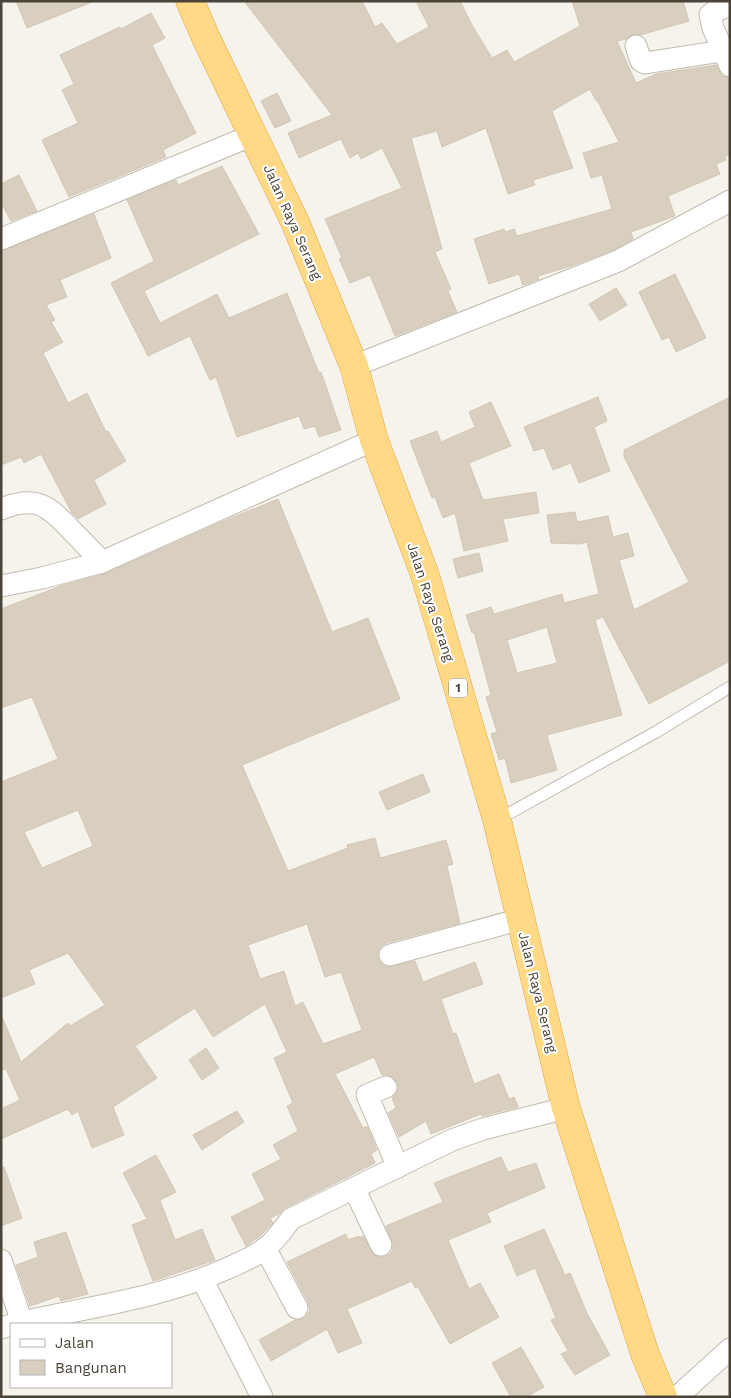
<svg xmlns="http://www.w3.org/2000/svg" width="731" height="1398" font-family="'Work Sans',sans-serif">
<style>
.building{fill:#d8cfc1;stroke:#d3c7b4;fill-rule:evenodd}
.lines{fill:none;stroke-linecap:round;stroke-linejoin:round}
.service-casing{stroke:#c2bbae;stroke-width:13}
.minor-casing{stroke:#c2bbae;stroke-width:23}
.trunk-casing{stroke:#e0a43c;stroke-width:29}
.service{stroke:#fff;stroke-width:11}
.minor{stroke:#fff;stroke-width:21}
.trunk{stroke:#ffd985;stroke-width:28}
.labels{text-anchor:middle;stroke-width:4;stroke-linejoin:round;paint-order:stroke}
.shield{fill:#fff;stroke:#817c74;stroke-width:1}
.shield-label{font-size:12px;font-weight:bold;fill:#4b4439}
.street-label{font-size:14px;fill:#4b4439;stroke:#fff}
</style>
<rect width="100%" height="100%" fill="#f6f3ec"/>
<g class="building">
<path d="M16,1H92V2L27,28Z"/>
<path d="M244,1H362L375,27L382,23L397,44L429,27L416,1H460L472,25L492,58L507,50L514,62L580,26L572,1H683L689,21L640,35L633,34L626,39L617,41L636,83L656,74L716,65L722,76L730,78V154L725,156L726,160L716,164L720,174L668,196L675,216L631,232L633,239L613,250L571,266L538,276L539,279L523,285L519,274L489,284L474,239L504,229L505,232L514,229L517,236L612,209L602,175L591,178L583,153L619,142L597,100L596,101L590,89L552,111L573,168L533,180L535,185L508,194L486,128L442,147L437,131L411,138L442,249L435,252L451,289L448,291L457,312L395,336L370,275L350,283L339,259L342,258L325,219L402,188L382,148L361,159L358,153L350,158L341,139L299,158L288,133L332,115Z"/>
<path d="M151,13L165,38L152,45L196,133L163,150L166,157L69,197L42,140L78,123L62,90L74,84L60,55L120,27L121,29Z"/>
<path d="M277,93L291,121L275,128L261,101Z"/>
<path d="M222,166L259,234L144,291L160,323L217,294L229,318L287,293L319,373L321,372L341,430L319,437L315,426L304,429L299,416L237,437L216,377L210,380L190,336L148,356L111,283L154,261L127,200L176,180L178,185Z"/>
<path d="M19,175L37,211L11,221L1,202V184Z"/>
<path d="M94,214L111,258L60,280L67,297L46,305L55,320L51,322L63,342L43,353L68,403L87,393L106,432L108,431L126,461L94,480L106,504L78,519L72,513L41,454L24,463L21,457L1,465V251Z"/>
<path d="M675,274L706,338L676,352L669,337L662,340L639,292Z"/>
<path d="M616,288L627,305L600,321L589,304Z"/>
<path d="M598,397L607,421L594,427L610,471L579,483L571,463L553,470L544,448L534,451L524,427Z"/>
<path d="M730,397V661L649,704L603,617L595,620L622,715L547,735L557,770L511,783L505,758L499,760L491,734L497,732L486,697L491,695L474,632L472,633L466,615L491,607L494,614L562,594L564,603L599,594L587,542L580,544L551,543L547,515L575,512L577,522L608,516L613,537L628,533L634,556L619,560L634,610L689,582L624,457V450ZM547,627L557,663L517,673L507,640Z"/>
<path d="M491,402L511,446L469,463L483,500L536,492L539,513L503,519L508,541L464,551L455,513L443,518L435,497L432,498L410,441L437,431L441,442L475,427L469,412Z"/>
<path d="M278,499L332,632L368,618L400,699L242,765L288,871L348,848L347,845L375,838L380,858L446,840L453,864L447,866L460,923L386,943L381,946L378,951V958L381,964L387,967L415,961L423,982L475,962L483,984L441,999L453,1034L456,1033L474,1084L499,1074L509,1099L514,1097L518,1107L482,1116L481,1114L431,1134L426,1121L399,1137L388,1113L396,1108L392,1098L396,1094L398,1089V1083L393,1077L388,1075H382L374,1057L335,1074L363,1128L367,1126L377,1150L371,1154L375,1163L285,1208L279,1214L270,1218L273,1223L261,1235L246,1246L231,1217L265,1200L252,1174L281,1159L273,1145L298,1131L287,1106L293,1103L274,1058L287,1052L265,1004L213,1037L195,1008L135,1046L157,1078L113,1107L124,1135L92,1148L78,1111L72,1115L68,1109L1,1139V1109L20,1100L6,1069L1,1070V1014L21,1062L68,1023L70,1026L105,1005L68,953L29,970L35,984L1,998V782L58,759L32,697L1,708V609L63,585L107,573L226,520ZM78,810L93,846L42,868L24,832ZM307,924L325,977L341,972L362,1030L323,1044L303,1002L295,1006L284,971L260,979L248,945Z"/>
<path d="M479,553L483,571L458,578L453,559Z"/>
<path d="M423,774L430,792L387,810L379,792Z"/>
<path d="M206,1048L219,1068L202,1080L189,1060Z"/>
<path d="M237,1111L244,1122L202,1150L193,1135Z"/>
<path d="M156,1155L176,1192L160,1200L175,1240L202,1229L215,1260L153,1281L132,1225L147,1219L123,1173Z"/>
<path d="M501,1157L508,1172L536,1163L545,1188L487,1213L491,1222L448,1240L469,1289L480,1283L499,1317L450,1344L418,1287L415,1288L412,1281L347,1309L362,1343L338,1353L327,1329L271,1361L259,1340L295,1320L303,1319L310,1311L308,1302L287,1262L346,1234L348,1240L359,1236V1238L363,1236L374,1255L380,1257L387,1256L392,1252L393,1246L386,1226L443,1202L434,1183Z"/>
<path d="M1,1167H4L22,1218L1,1226Z"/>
<path d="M544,1229L565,1275L570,1273L587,1313L610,1355L575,1375L561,1354L568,1351L551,1320L556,1318L535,1268L517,1276L504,1246Z"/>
<path d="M66,1232L88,1294L61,1301L59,1296L30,1306L16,1265L38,1257L34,1242Z"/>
<path d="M521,1347L544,1387L526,1397H511L492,1363Z"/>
</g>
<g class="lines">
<g class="service-casing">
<path id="service" d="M497,820L656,732L730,687"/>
</g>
<g class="minor-casing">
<g id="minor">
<path d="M730,5L715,11L710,15L713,28L730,66"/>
<path d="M636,46L641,61L645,63L722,51"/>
<path d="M1,239L253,135"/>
<path d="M354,366L618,261L730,201"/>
<path d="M1,509C36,495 48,505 72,531C82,541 92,551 102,562"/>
<path d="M1,586L42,578L102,562L374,440"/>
<path d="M390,955L521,919"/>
<path d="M386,1087L367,1095L398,1167"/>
<path d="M354,1188L381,1245"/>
<path d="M265,1248L297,1308"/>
<path d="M1,1260L22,1322C90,1307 161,1298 226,1269C239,1263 255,1257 266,1248C277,1239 283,1229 291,1219L452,1140L483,1129L566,1108"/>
<path d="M202,1279L262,1397"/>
<path d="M1,1328L11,1325"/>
<path d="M677,1397L730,1349"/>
</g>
</g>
<g class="trunk-casing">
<path id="trunk" d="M190,1L206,38L295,222L354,366L374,440L425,575L497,820L566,1108L645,1354L663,1397"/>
</g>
<use href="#service" class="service"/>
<use href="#minor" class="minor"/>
<use href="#trunk" class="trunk"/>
</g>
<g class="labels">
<rect class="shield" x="449" y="678.5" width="18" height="19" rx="4"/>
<g class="shield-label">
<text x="458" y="692">1</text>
</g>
<g class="street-label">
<text transform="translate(293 222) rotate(66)" y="5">Jalan Raya Serang</text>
<text transform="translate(431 602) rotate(72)" y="5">Jalan Raya Serang</text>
<text transform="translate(538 992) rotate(76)" y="5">Jalan Raya Serang</text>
</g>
</g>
<rect width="731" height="1398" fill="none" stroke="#4b4439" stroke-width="5"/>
<rect x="10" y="1323" width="162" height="65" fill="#ffffff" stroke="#b7b4b0"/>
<rect x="20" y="1339" width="25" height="8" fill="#ffffff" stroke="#b7b4b0"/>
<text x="55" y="1348" font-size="15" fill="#4b4439">Jalan</text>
<rect x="20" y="1360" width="25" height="15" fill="#d8cfc1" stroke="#b7b4b0"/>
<text x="55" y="1373" font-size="15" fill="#4b4439">Bangunan</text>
</svg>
